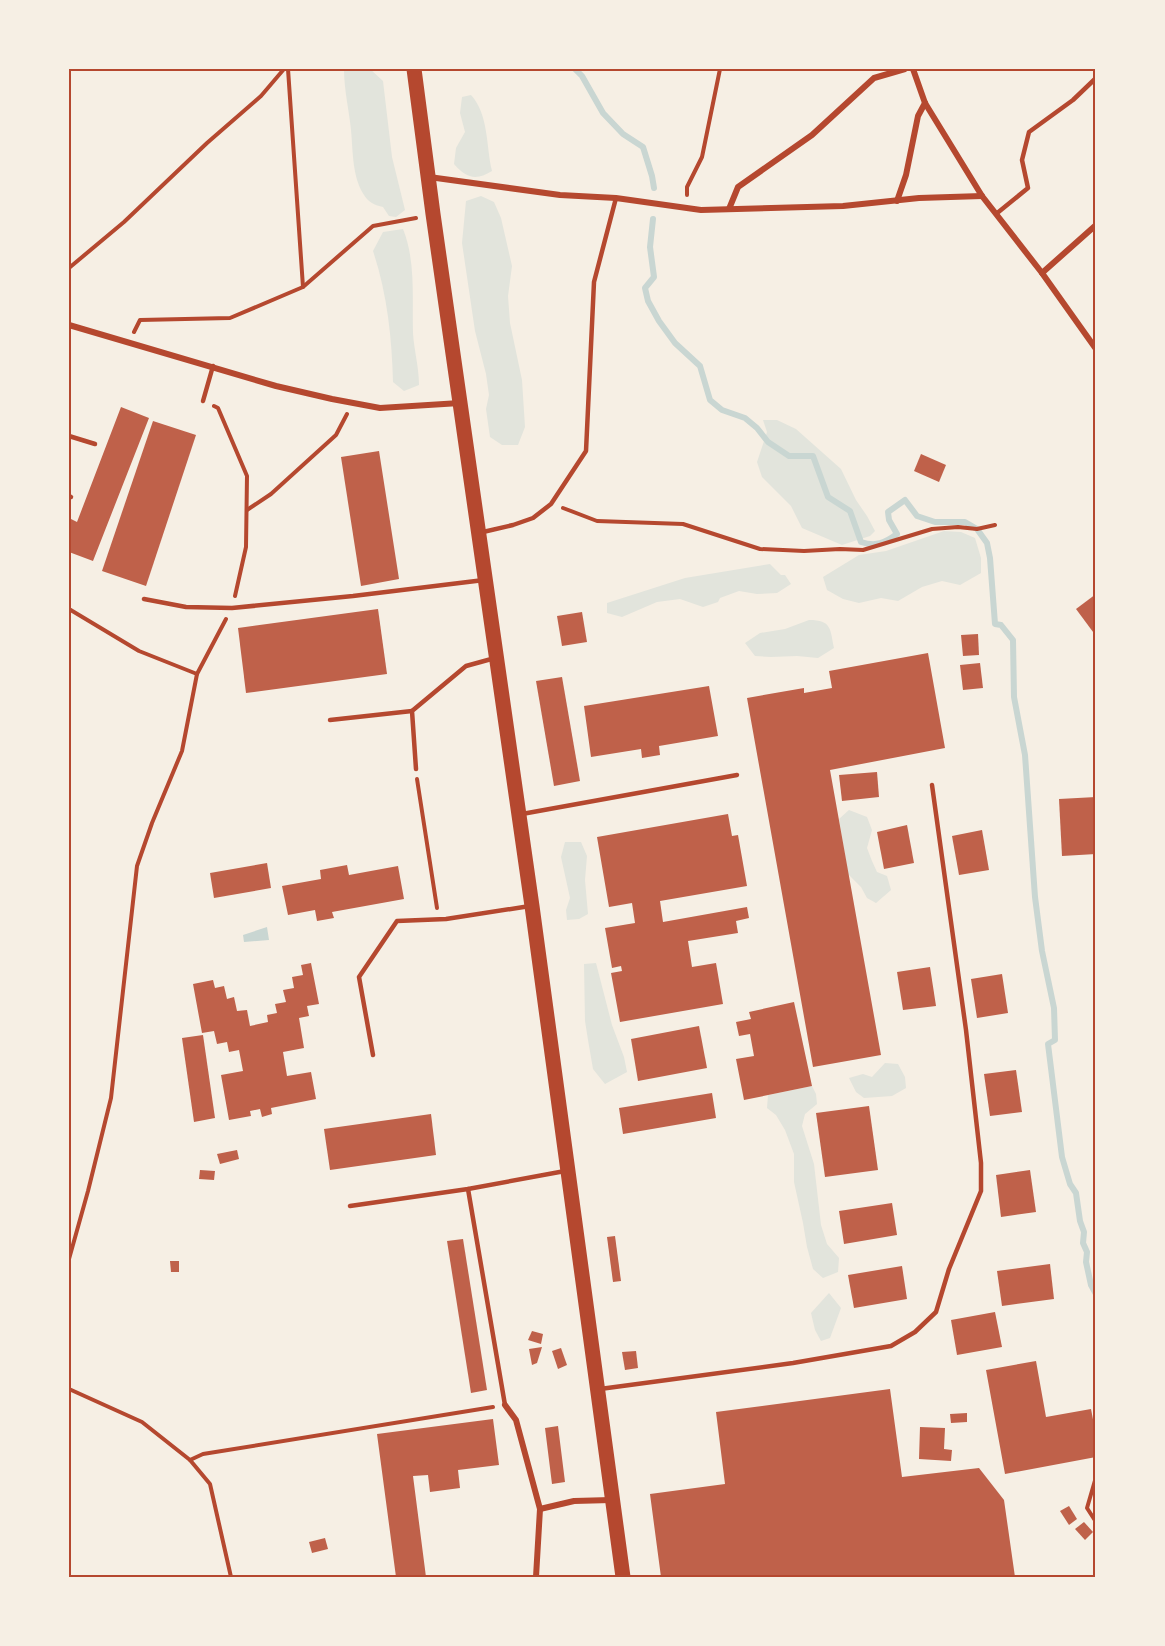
<svg xmlns="http://www.w3.org/2000/svg" width="1165" height="1646" font-family="'Sofia Sans Condensed',sans-serif">
<style>
.green{fill:#e2e4dc}
.water{fill:#c9d6d2}
.lines{fill:none;stroke-linecap:round;stroke-linejoin:round}
.stream{stroke:#c9d6d2;stroke-width:6}
.building{fill:#bf614a}
.path{stroke:#b5482f;stroke-width:4}
.service{stroke:#b5482f;stroke-width:4.5}
.minor{stroke:#b5482f;stroke-width:6}
.primary{stroke:#b5482f;stroke-width:15}
.neatline{fill:none;stroke:#b5482f;stroke-width:2}
</style>
<rect width="100%" height="100%" fill="#f6efe4"/>
<g class="green">
<path d="M344,69H370L383,81L392,157L405,210L396,217L389,216L383,207C375,205 369,203 364,195C352,177 353,151 351,130C349,110 344,90 344,69Z"/>
<path d="M471,95C489,115 486,146 492,171C476,181 466,178 454,164L456,148L465,132L460,113L462,97Z"/>
<path d="M481,196L494,202L501,218L512,266L508,296L510,323L522,380L525,427L518,445H502L490,437L486,409L489,395L486,374L475,331L462,243L466,201Z"/>
<path d="M403,229C416,261 412,299 413,333C414,350 419,367 419,385L404,391L393,382C392,338 387,293 373,251L383,232Z"/>
<path d="M763,420H777L796,429L841,469L856,500L867,516L875,531L870,536L842,545L802,528L791,506L762,477L757,462L767,432Z"/>
<path d="M944,531L961,532L975,538L981,558V573L960,585L942,581L922,587L898,601L881,598L859,603L843,599L827,590L823,577L859,555L886,551Z"/>
<path d="M770,564L781,575H785L791,584L777,593L757,594L739,591L720,598L718,602L703,607L680,599L657,602L622,617L607,613V603L685,578Z"/>
<path d="M809,620C832,620 830,629 834,648L818,658L797,656L771,657L755,656L745,643L760,633L785,629Z"/>
<path d="M849,810L867,817L872,830L867,848L872,861L877,872L887,876L891,890L876,903L867,898L861,887L848,874L839,819Z"/>
<path d="M565,842H581L587,856L585,880L588,914L579,919L567,920L566,910L570,898L561,857Z"/>
<path d="M596,963L612,1025L624,1057L627,1072L605,1084L593,1069L588,1040L585,1021L584,964Z"/>
<path d="M885,1063L898,1064L905,1077L906,1088L892,1096L864,1098L856,1092L849,1078L863,1074L872,1077Z"/>
<path d="M812,1086L816,1094L817,1104L805,1114L802,1126L814,1164L821,1225L827,1244L839,1258L838,1272L823,1278L813,1269L807,1247L803,1223L794,1182V1154L785,1130L776,1115L767,1108L768,1095Z"/>
<path d="M829,1293L841,1308L830,1338L821,1341L815,1330L811,1313Z"/>
</g>
<path class="water" d="M267,927L269,940L244,942L243,935Z"/>
<g class="lines">
<g class="stream">
<path d="M575,69L582,76L603,113L623,134L643,147L652,176L654,188"/>
<path d="M653,219L650,247L654,277L645,288L648,301L659,321L675,343L700,366L710,400L722,410L745,418L757,428L768,442L789,456H813L828,497L850,511L861,542C876,547 885,543 897,534L889,520L888,512L905,500L917,516L935,522H965L977,529L987,543L990,558L995,624L1001,625L1013,640L1014,697L1025,755L1035,897L1042,951L1054,1008L1055,1040L1048,1044L1062,1157L1070,1184L1076,1193L1080,1221L1084,1232L1083,1243L1087,1252L1086,1262L1091,1285L1096,1294"/>
</g>
</g>
<g class="building">
<path d="M121,407L149,418L93,561L69,552V518L77,522Z"/>
<path d="M153,421L196,435L146,586L102,571Z"/>
<path d="M379,451L399,579L361,586L341,457Z"/>
<path d="M921,454L946,465L939,482L914,471Z"/>
<path d="M1096,594V636L1076,609Z"/>
<path d="M378,609L387,674L246,693L238,628Z"/>
<path d="M582,612L587,642L562,646L557,616Z"/>
<path d="M978,634L979,655L963,656L961,635Z"/>
<path d="M928,653L945,748L830,770L881,1055L813,1067L747,698L804,688V693L832,688L829,671Z"/>
<path d="M980,663L983,688L963,690L960,665Z"/>
<path d="M562,677L580,781L554,786L536,681Z"/>
<path d="M709,686L718,736L659,746L660,755L642,758L641,749L591,757L584,706Z"/>
<path d="M877,772L879,797L842,801L839,775Z"/>
<path d="M1096,797V854L1062,856L1059,799Z"/>
<path d="M728,814L732,836L738,835L747,886L660,901L663,922L747,907L749,918L736,921L738,933L688,941L692,967L716,963L723,1004L620,1022L611,973L622,971L621,966L612,968L605,928L635,923L632,903L609,907L597,837Z"/>
<path d="M907,825L914,863L884,869L877,832Z"/>
<path d="M982,830L989,870L959,875L952,836Z"/>
<path d="M267,863L271,888L214,898L210,873Z"/>
<path d="M347,865L349,875L398,866L404,899L332,912L334,918L317,921L315,910L288,915L282,886L321,879L320,870Z"/>
<path d="M311,963L319,1004L307,1006L309,1016L299,1018L304,1048L283,1052L287,1076L311,1072L316,1099L271,1108L272,1114L262,1117L260,1109L250,1111L251,1116L229,1120L221,1075L243,1071L239,1050L229,1052L227,1042L217,1044L214,1031L202,1033L193,984L213,980L215,988L224,986L227,999L234,997L237,1011L247,1010L250,1026L268,1022L267,1015L277,1013L275,1004L286,1002L283,990L294,988L292,977L303,975L301,965Z"/>
<path d="M930,967L936,1006L903,1010L897,972Z"/>
<path d="M1002,974L1008,1013L977,1018L971,979Z"/>
<path d="M794,1002L812,1086L744,1100L736,1059L754,1056L750,1034L739,1036L736,1022L751,1019L749,1012Z"/>
<path d="M699,1026L707,1068L638,1081L631,1039Z"/>
<path d="M203,1035L215,1118L194,1122L182,1038Z"/>
<path d="M1016,1070L1022,1112L990,1116L984,1074Z"/>
<path d="M712,1093L716,1118L623,1134L619,1108Z"/>
<path d="M869,1106L878,1170L825,1177L816,1113Z"/>
<path d="M431,1114L436,1155L330,1170L324,1129Z"/>
<path d="M237,1150L239,1159L220,1164L217,1154Z"/>
<path d="M200,1170L215,1171L214,1180L199,1179Z"/>
<path d="M1030,1170L1036,1212L1001,1217L996,1175Z"/>
<path d="M892,1203L897,1235L844,1244L839,1211Z"/>
<path d="M615,1236L621,1281L613,1282L607,1237Z"/>
<path d="M463,1239L487,1390L471,1393L447,1241Z"/>
<path d="M170,1261H179V1272H171Z"/>
<path d="M1050,1264L1054,1299L1002,1306L997,1271Z"/>
<path d="M902,1266L907,1299L854,1308L848,1275Z"/>
<path d="M995,1312L1002,1347L957,1355L951,1320Z"/>
<path d="M532,1331L543,1334L541,1344L528,1340Z"/>
<path d="M542,1347L537,1363L532,1365L529,1349Z"/>
<path d="M561,1348L567,1365L558,1369L552,1351Z"/>
<path d="M636,1351L638,1368L625,1370L622,1352Z"/>
<path d="M1036,1361L1046,1417L1091,1409L1096,1435V1457L1005,1474L986,1370Z"/>
<path d="M890,1389L902,1477L979,1468L1004,1500L1015,1577H661L650,1494L725,1484L716,1412Z"/>
<path d="M967,1413V1422L951,1423L950,1414Z"/>
<path d="M493,1419L499,1465L458,1470L460,1488L430,1492L428,1475L413,1476L426,1577H396L377,1434Z"/>
<path d="M558,1426L565,1482L552,1484L545,1428Z"/>
<path d="M920,1427L945,1428L944,1449L952,1450L951,1461L919,1459Z"/>
<path d="M1069,1506L1077,1519L1069,1525L1060,1511Z"/>
<path d="M1084,1522L1093,1532L1085,1540L1075,1529Z"/>
<path d="M325,1538L328,1549L312,1553L309,1542Z"/>
</g>
<g class="lines">
<g class="path">
<path d="M288,69L303,287"/>
<path d="M687,195V187L702,157L720,69"/>
<path d="M69,268L124,222L207,143L261,96L284,69"/>
<path d="M134,332L140,320L230,318L303,287L373,226L416,218"/>
<path d="M214,406L218,408L247,476L246,547L235,596"/>
<path d="M563,508L597,521L683,524L760,549L804,551L840,549L863,550L932,529L958,527L977,529L995,525"/>
<path d="M247,510L271,494L336,435L347,414"/>
<path d="M69,609L139,651L197,674"/>
<path d="M417,779L437,908"/>
<path d="M69,1259L88,1191L111,1098L137,866L152,823L182,751L197,674L226,619"/>
<path d="M69,1389L142,1422L190,1460L210,1484L231,1577"/>
<path d="M190,1460L203,1454L493,1407"/>
<path d="M1096,1477L1087,1508L1096,1522"/>
</g>
<g class="service">
<path d="M996,214L1028,188L1022,160L1029,132L1073,100L1096,78"/>
<path d="M203,401L213,366"/>
<path d="M69,436L95,444"/>
<path d="M69,496L71,497"/>
<path d="M483,532L513,525L533,518L551,504L586,451L594,282L616,198"/>
<path d="M144,599L186,607L232,608L353,596L484,580"/>
<path d="M330,720L412,711"/>
<path d="M416,769L412,711L466,666L495,658"/>
<path d="M522,814L737,775"/>
<path d="M373,1055L359,977L397,921L446,919L530,906"/>
<path d="M468,1189L505,1405"/>
<path d="M350,1206L468,1189L565,1171"/>
<path d="M600,1389L793,1363L891,1346L915,1332L936,1312L949,1269L981,1191V1163L966,1030L932,785"/>
</g>
<g class="minor">
<path d="M913,69L925,103L982,196L1042,273L1096,349"/>
<path d="M429,177L560,195L616,198L701,210L843,206L919,198L982,196"/>
<path d="M897,201L906,175L918,116L925,103"/>
<path d="M729,209L738,187L812,135L874,78L905,69"/>
<path d="M1042,273L1096,225"/>
<path d="M69,325L276,386L332,399L380,408L460,403"/>
<path d="M505,1405L516,1420L540,1509L536,1577"/>
<path d="M540,1509L574,1501L611,1500"/>
</g>
<path class="primary" d="M414,69L433,214L532,906L623,1577"/>
</g>
<rect width="1165" height="1646" fill="none" stroke="#f6efe4" stroke-width="141"/>
<rect x="70" y="70" width="1024" height="1506" class="neatline"/>
</svg>
